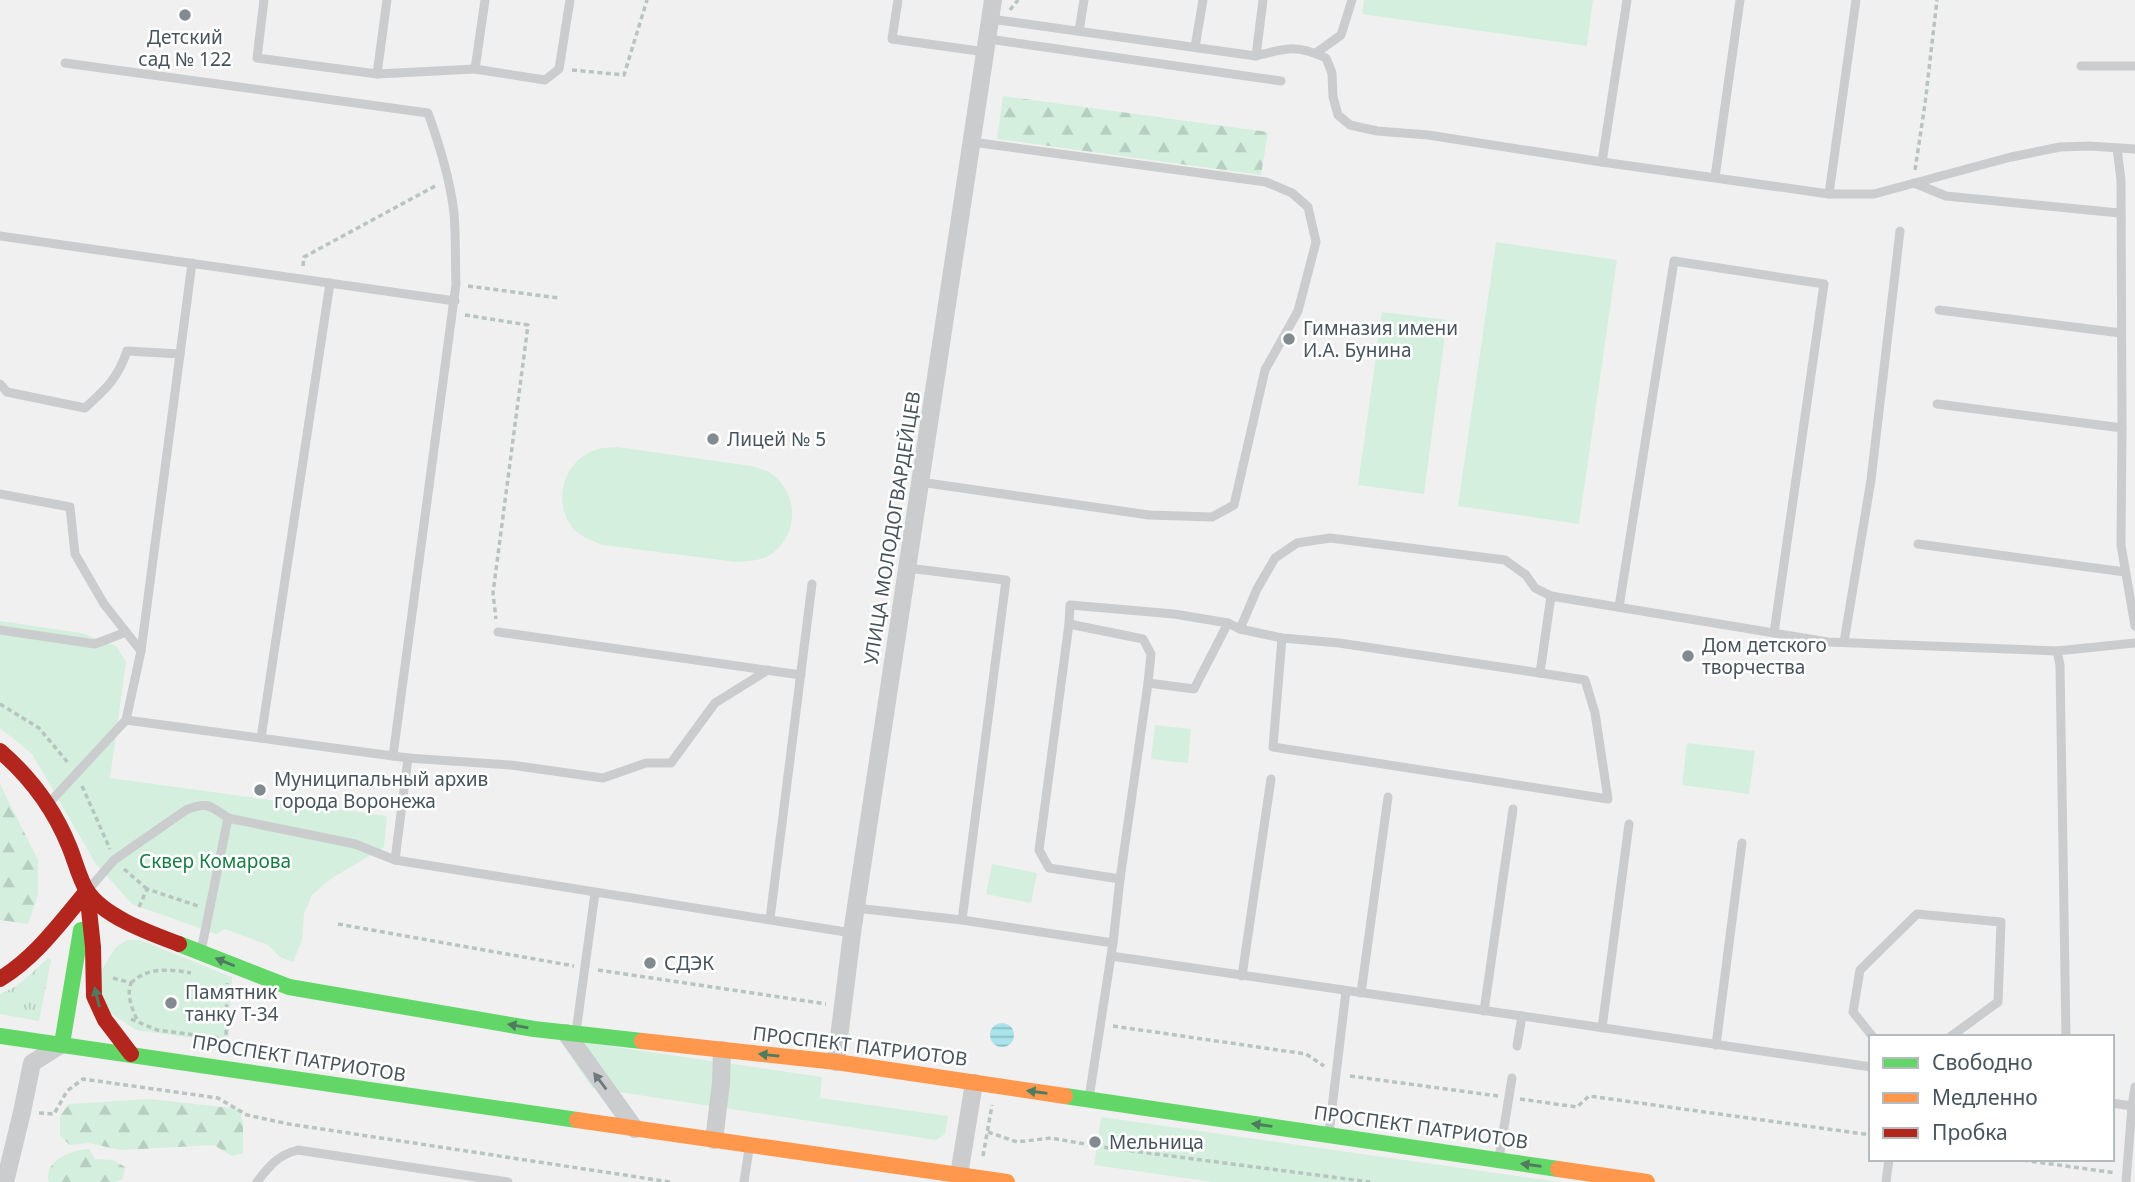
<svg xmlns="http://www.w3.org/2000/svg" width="2135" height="1182" font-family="'Noto Sans',sans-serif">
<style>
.grass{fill:url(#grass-tufts)}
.forest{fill:url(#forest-firs)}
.green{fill:#d4efdd}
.water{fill:url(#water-rules)}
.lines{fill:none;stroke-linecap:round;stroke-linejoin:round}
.path{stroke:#b8c4c0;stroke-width:3.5;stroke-dasharray:5 3.5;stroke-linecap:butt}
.lane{stroke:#caccce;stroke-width:9}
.street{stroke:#caccce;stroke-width:18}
.fast{stroke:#63d668;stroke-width:16}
.slow{stroke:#ff974d;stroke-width:16}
.jam{stroke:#b3261e;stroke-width:16}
.oneway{fill:#4f7b60}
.oneway2{fill:#6e787e}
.poi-dot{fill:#828b90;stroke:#fff;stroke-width:2.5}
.labels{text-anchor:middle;stroke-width:5;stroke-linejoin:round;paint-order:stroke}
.poi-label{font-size:19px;fill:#47545c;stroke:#fff;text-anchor:start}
.street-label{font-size:19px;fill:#47545c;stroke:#fff}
.park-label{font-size:19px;fill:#187d44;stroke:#fff}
</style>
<defs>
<pattern id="grass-tufts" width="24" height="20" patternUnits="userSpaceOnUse" patternTransform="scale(1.75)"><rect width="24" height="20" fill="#d4efdd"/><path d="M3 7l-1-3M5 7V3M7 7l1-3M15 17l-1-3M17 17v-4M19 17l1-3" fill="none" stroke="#b7cfc0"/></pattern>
<pattern id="forest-firs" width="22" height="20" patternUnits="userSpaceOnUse" patternTransform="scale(1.75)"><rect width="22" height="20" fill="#d4efdd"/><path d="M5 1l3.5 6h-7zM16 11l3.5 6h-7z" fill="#b7cfc0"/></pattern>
<pattern id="water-rules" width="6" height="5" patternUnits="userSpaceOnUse" patternTransform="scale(1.75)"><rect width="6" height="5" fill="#a9e3ec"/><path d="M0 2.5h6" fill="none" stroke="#8bbbc2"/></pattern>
</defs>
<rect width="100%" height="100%" fill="#f0f0f0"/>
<path class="grass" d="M48,958L51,960L39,1021L0,1014V994C19,987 33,972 48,958Z"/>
<g class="forest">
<path d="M1003,96L1268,132L1261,175L997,139Z"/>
<path d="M0,784L38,860V895L28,924L0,920Z"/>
<path d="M150,1099L239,1109L243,1122V1153L232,1156L214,1145L121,1150L88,1143L70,1145L60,1136V1116L69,1104Z"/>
<path d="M89,1149L95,1159L113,1160L125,1167L123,1179L115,1182H49C43,1160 72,1150 89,1149Z"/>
</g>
<g class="green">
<path d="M1364,0H1593L1587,46L1362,14Z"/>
<path d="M1496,242L1617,260L1579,524L1458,506Z"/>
<path d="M1382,312L1447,320L1424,494L1358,485Z"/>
<path d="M617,447L751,466C758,468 766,470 772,474C798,493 799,532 774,552C763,561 751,561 737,562L603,545C590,540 578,536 570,524C553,497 565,461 595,450C601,447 610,448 617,447Z"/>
<path d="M0,621L81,633L116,646L126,662L110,778L387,816L384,847L332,878L312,895L304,914L302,940L293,962L280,957L268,945L225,929L216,934L132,904L96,864L32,754L0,728Z"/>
<path d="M1155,725L1191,729L1188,763L1151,759Z"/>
<path d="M1687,743L1755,751L1749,794L1682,785Z"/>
<path d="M992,864L1037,873L1031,903L986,894Z"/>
<path d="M127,940H140L232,977L228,1043L136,1030L105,1009L99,974L115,948Z"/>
<path d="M559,1039L822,1077L820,1098L948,1116L945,1134L936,1140L592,1088Z"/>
<path d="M1101,1117L1560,1182H1213L1094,1165Z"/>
</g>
<circle class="water" cx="1002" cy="1035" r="12"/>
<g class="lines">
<g class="path">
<path d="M1010,10L1018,0"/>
<path d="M572,70L624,75L647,0"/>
<path d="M1915,170L1925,104L1937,0"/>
<path d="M303,266L304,257L437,185"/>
<path d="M468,286L559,298"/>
<path d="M465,315L528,325L493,593L496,619"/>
<path d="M0,704L39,728L69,764"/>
<path d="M82,786L110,849"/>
<path d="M124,869L147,889"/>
<path d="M139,907L147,889L198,906"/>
<path d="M338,924L574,966"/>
<path d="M598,970L826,1004"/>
<path d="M113,978L131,983C126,997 133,1010 138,1022"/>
<path d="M131,983C147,967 170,969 191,973"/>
<path d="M131,1019L157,1030L226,1039L227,983"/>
<path d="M1113,1026L1306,1054L1324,1066"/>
<path d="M1350,1076L1498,1096"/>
<path d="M1520,1099L1577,1107L1589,1096L1871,1135"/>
<path d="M39,1113L54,1114L67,1091L83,1079L218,1098L247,1115L289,1124L670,1182"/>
<path d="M988,1132L1017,1142L1051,1138L1102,1147L1370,1182"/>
<path d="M983,1156L992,1105"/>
<path d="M2015,1159L2116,1173"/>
</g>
<g class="lane">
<path d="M264,0L257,58L377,74L387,0"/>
<path d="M898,0L892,39L986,52"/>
<path d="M1263,0L1256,56C1286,48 1296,44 1326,58L1332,73L1333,97L1338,115L1350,125L1377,131L1428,135L1602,162L1829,194H1874L2011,157L2060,147L2089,146L2135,149"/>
<path d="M991,19L1256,56"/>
<path d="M1079,31L1084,0"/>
<path d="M988,39L1281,81"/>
<path d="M1195,47L1203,0"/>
<path d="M1316,53L1341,35L1352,0"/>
<path d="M65,63L428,113C440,146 450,179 454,213C456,237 455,261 456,284L393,756"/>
<path d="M2081,66H2135"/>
<path d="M475,69L545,80L559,69L570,0"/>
<path d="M377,74L475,69L485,0"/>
<path d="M2117,148L2121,180L2122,428L2121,545L2135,626"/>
<path d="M1602,162L1627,0"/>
<path d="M1715,177L1740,0"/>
<path d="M1914,183L1946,196L2119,213"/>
<path d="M1829,194L1856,0"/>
<path d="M0,236L455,301"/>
<path d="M1939,310L2121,333"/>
<path d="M0,384L7,392L85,408C106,389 118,378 127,351L180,354"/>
<path d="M1937,404L2122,428"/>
<path d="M920,482L1149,515L1212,517L1234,505L1265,370L1298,311L1316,242L1308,207L1292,193L1266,182L972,142"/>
<path d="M0,494L70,507L75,554L104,604L141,651"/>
<path d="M1918,544L2125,572"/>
<path d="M907,568L1006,580L962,920"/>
<path d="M1619,607L1674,261L1824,284L1774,633"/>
<path d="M1069,624L1070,605L1174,614L1228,623L1240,629L1282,638L1339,643L1540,673L1551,596L1828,642L2057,651L2135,643"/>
<path d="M1240,629L1257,589L1275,558L1297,543L1330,538L1505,560L1526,575L1535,588L1551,596"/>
<path d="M0,630L95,644L126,632"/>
<path d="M498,632L801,675"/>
<path d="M1282,638L1273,747L1608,799L1595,713L1585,680L1540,673"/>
<path d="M1844,642L1871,480L1900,231"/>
<path d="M2057,651L2060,665L2066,1037"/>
<path d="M126,720L408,758L395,860"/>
<path d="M261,738L330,283"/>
<path d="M408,758L511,765L603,778L646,763H671L715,703L768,670"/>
<path d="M49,803L126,720L141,651L192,263"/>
<path d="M1120,879L1049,868L1039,850L1069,624L1143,639L1151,654L1148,683"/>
<path d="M89,889L114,860L186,810C207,801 211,806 228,818"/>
<path d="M856,908L962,920L1113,943L1089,1098"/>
<path d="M770,919L812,584"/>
<path d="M1113,943L1120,879L1148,683L1194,689L1228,623"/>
<path d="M201,951L228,818L355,844L395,860L852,933"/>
<path d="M1111,956L1871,1067"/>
<path d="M1242,976L1271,779"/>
<path d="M1361,993L1388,797"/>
<path d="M1484,1011L1513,809"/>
<path d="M1602,1028L1629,824"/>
<path d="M576,1032L595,893"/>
<path d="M1873,1037L1853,1012L1860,970L1917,914L2001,922L1998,1002L1950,1037"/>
<path d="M1716,1045L1742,843"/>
<path d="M1517,1046L1522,1016"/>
<path d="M2112,1103L2132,1106L2126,1182"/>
<path d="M2132,1106L2135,1087"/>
<path d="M1329,1133L1346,991"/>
<path d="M1499,1158L1512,1078"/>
<path d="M257,1182C269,1166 278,1155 298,1150L508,1182"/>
<path d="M744,1182L749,1149"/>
<path d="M1886,1182L1889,1159"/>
</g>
<g class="street">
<path d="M566,1033L635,1129"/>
<path d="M836,1062L852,933L993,0"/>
<path d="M714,1140L721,1083L722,1050"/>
<path d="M959,1175L974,1083"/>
<path d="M5,1182L22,1112L32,1063L59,1046"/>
</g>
<g class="fast">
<path d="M179,944L289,987L534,1029L642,1041"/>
<path d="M0,1036L577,1120"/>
<path d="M62,1044L81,930"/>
<path d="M1065,1096L1558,1169"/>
</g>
<g class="slow">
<path d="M642,1041L836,1062L1065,1096"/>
<path d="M577,1120L1007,1182"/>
<path d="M1558,1169L1647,1182"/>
</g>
<g class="jam">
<path d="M0,751C30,777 54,809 69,846C75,860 79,878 87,891C104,917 150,933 179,944"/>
<path d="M87,891L93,947L94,996L105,1020L131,1054"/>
<path d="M0,979C36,957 60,923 87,891"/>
</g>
</g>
<defs><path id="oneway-solid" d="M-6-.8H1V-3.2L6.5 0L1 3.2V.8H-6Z" transform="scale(1.75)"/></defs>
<g class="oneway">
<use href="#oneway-solid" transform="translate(225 962) rotate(-158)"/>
<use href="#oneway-solid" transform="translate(97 997) rotate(-104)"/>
<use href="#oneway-solid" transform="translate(518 1026) rotate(-170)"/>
<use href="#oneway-solid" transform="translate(769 1055) rotate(-174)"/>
<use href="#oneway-solid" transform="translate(1037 1092) rotate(-172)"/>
<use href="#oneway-solid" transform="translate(1262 1125) rotate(-172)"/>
<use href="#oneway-solid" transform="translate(1531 1165) rotate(-172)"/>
</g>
<use class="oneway2" href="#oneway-solid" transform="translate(600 1081) rotate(-127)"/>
<g class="poi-dot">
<circle cx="185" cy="15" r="7"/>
<circle cx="1289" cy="339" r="7"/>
<circle cx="713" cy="439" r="7"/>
<circle cx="1688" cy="656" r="7"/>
<circle cx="260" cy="790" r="7"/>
<circle cx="650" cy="963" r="7"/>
<circle cx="171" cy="1003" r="7"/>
<circle cx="1095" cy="1142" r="7"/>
</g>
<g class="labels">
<g class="poi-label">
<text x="185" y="44" text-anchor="middle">Детский<tspan x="185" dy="22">сад № 122</tspan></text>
<text x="1303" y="335">Гимназия имени<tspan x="1303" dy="22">И.А. Бунина</tspan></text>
<text x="727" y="446">Лицей № 5</text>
<text x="1702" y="652">Дом детского<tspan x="1702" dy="22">творчества</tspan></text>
<text x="274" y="786">Муниципальный архив<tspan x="274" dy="22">города Воронежа</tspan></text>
<text x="664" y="970">СДЭК</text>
<text x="185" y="999">Памятник<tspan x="185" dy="22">танку Т-34</tspan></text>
<text x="1109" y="1149">Мельница</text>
</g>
<g class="street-label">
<text transform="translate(892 528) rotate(-81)" y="7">УЛИЦА МОЛОДОГВАРДЕЙЦЕВ</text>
<text transform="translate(860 1046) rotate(7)" y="7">ПРОСПЕКТ ПАТРИОТОВ</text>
<text transform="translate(299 1058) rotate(9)" y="7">ПРОСПЕКТ ПАТРИОТОВ</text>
<text transform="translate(1421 1127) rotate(8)" y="7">ПРОСПЕКТ ПАТРИОТОВ</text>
</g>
<g class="park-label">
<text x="215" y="868">Сквер Комарова</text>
</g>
</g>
<rect x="1869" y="1035" width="245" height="126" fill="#ffffff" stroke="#b5bbbe" stroke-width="2"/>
<rect x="1883" y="1058" width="35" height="10" fill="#63d668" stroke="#b5bbbe" stroke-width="2"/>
<text x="1932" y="1070" font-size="21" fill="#47545c">Свободно</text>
<rect x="1883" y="1093" width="35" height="10" fill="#ff974d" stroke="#b5bbbe" stroke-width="2"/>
<text x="1932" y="1105" font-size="21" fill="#47545c">Медленно</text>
<rect x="1883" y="1128" width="35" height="10" fill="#b3261e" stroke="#b5bbbe" stroke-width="2"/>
<text x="1932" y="1140" font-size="21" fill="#47545c">Пробка</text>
</svg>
